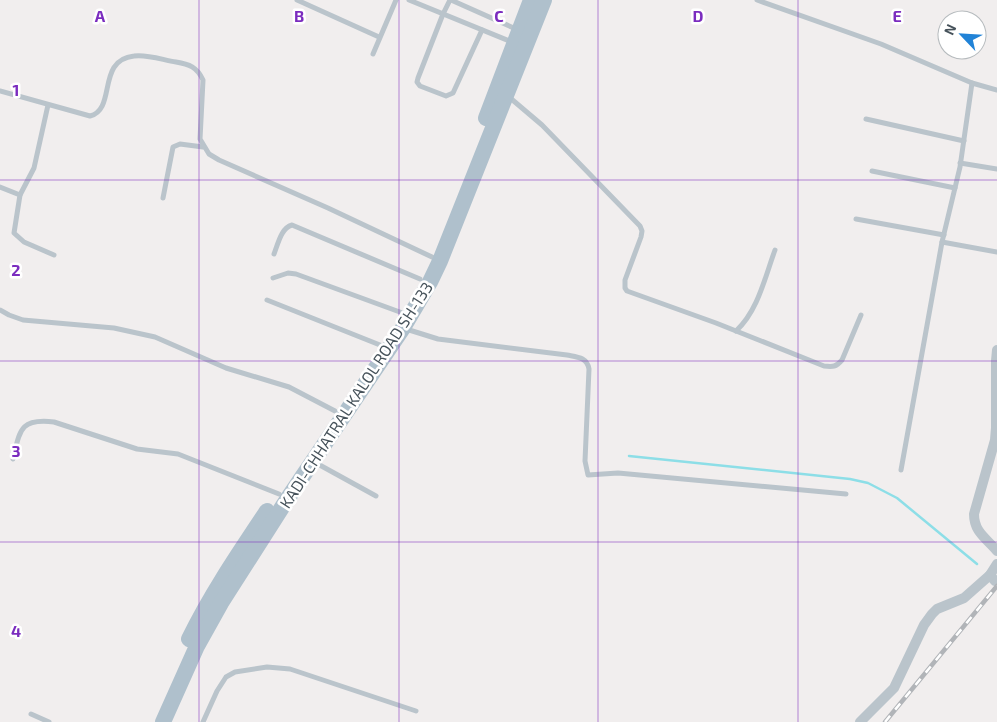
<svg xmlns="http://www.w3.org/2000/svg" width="997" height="722" font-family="'Exo 2',sans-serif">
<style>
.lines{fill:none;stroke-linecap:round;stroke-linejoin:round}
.stream{stroke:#8ddee7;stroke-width:2.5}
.lane{stroke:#bac4cb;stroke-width:5}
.street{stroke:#bac4cb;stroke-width:10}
.primary{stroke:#afc0cc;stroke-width:16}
.rail-casing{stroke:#b1b4b8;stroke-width:4.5}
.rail{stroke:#fff;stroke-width:2.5;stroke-dasharray:8;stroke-linecap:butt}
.grid{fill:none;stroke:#7b2cbf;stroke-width:1;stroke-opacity:0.55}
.labels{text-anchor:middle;stroke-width:5;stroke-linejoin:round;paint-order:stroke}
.street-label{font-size:16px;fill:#47535b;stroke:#fff}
.grid-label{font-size:16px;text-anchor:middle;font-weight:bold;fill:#7b2cbf;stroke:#fff;stroke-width:5;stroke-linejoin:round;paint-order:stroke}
</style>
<rect width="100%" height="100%" fill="#f1eeee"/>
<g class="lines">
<path class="stream" d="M629,456L850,479L868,483L897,498L977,564"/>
<g class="lane">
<path d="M297,0L379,37"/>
<path d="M409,0L512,42"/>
<path d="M450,0L443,14L418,78L417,82L420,86L446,96L453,93L482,30"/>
<path d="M451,0L516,29"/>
<path d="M757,0L881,44L972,83L997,90"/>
<path d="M373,54L396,0"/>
<path d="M0,91L90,116C117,109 96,60 134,56C147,54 163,60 176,62C189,64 197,67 203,80L200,139L209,154L219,160L328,208L432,257"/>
<path d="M509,97L542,125L640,226L642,231L641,237L625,280V288L627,291L716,323L824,366C833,367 836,367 842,360L861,315"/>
<path d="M48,105L34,168L20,195L14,233L24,242L54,255"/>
<path d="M866,119L964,141"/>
<path d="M960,163L997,169"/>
<path d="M872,171L955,188"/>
<path d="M0,187L20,195"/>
<path d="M163,198L173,147L180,144L203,147"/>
<path d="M856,219L944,235"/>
<path d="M942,242L997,252"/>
<path d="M274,254C278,244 281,228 292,225L420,279"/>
<path d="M273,278L288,273L296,274L408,315"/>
<path d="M267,300L380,345"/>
<path d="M0,310L9,315L23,320L114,328L155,337L226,368L289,387L335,411"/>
<path d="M406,329L438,339L567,355C577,357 587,357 589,369L585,461L588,475L618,473L846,494"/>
<path d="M736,331C758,311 765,277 775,250"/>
<path d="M13,459C20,430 20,418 54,422L137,449L178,454L279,494"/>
<path d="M316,463L376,496"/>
<path d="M901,470L942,242L960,167L972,83"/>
<path d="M31,714L49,722"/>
<path d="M203,722L217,691L226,677L235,672L267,667L290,669L416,711"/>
</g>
<g class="street">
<path d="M997,350L996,361V428L995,440L974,514C974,532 986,538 997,551"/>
<path d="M995,581L990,575L997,564"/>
<path d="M860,722L894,688L924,625L932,614L937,609L964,598L990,575"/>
</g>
<g class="primary">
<path d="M486,118L531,0"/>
<path d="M189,639C211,594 239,553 267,511"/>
<path d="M163,722L197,646L221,603L288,498L403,328L430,282L440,261L544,0"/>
</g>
<g class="rail-casing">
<path id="rail" d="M885,722L997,586"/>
</g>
<use href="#rail" class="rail"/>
</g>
<path class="grid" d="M199,0V722M399,0V722M598,0V722M798,0V722M0,180H997M0,361H997M0,542H997"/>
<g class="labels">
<g class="street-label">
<text transform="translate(356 395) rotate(-57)" y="6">KADI-CHHATRAL KALOL ROAD SH-133</text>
</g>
</g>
<g class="grid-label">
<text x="100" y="22">A</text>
<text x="299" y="22">B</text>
<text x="499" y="22">C</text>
<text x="698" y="22">D</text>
<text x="897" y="22">E</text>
<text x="16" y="96">1</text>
<text x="16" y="276">2</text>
<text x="16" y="457">3</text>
<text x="16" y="637">4</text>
</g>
<g transform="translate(962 35) rotate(295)"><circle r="24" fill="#ffffff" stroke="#b5babd"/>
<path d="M0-4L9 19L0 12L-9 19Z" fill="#2183d7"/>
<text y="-8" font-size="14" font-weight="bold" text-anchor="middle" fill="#47535b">N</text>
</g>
</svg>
